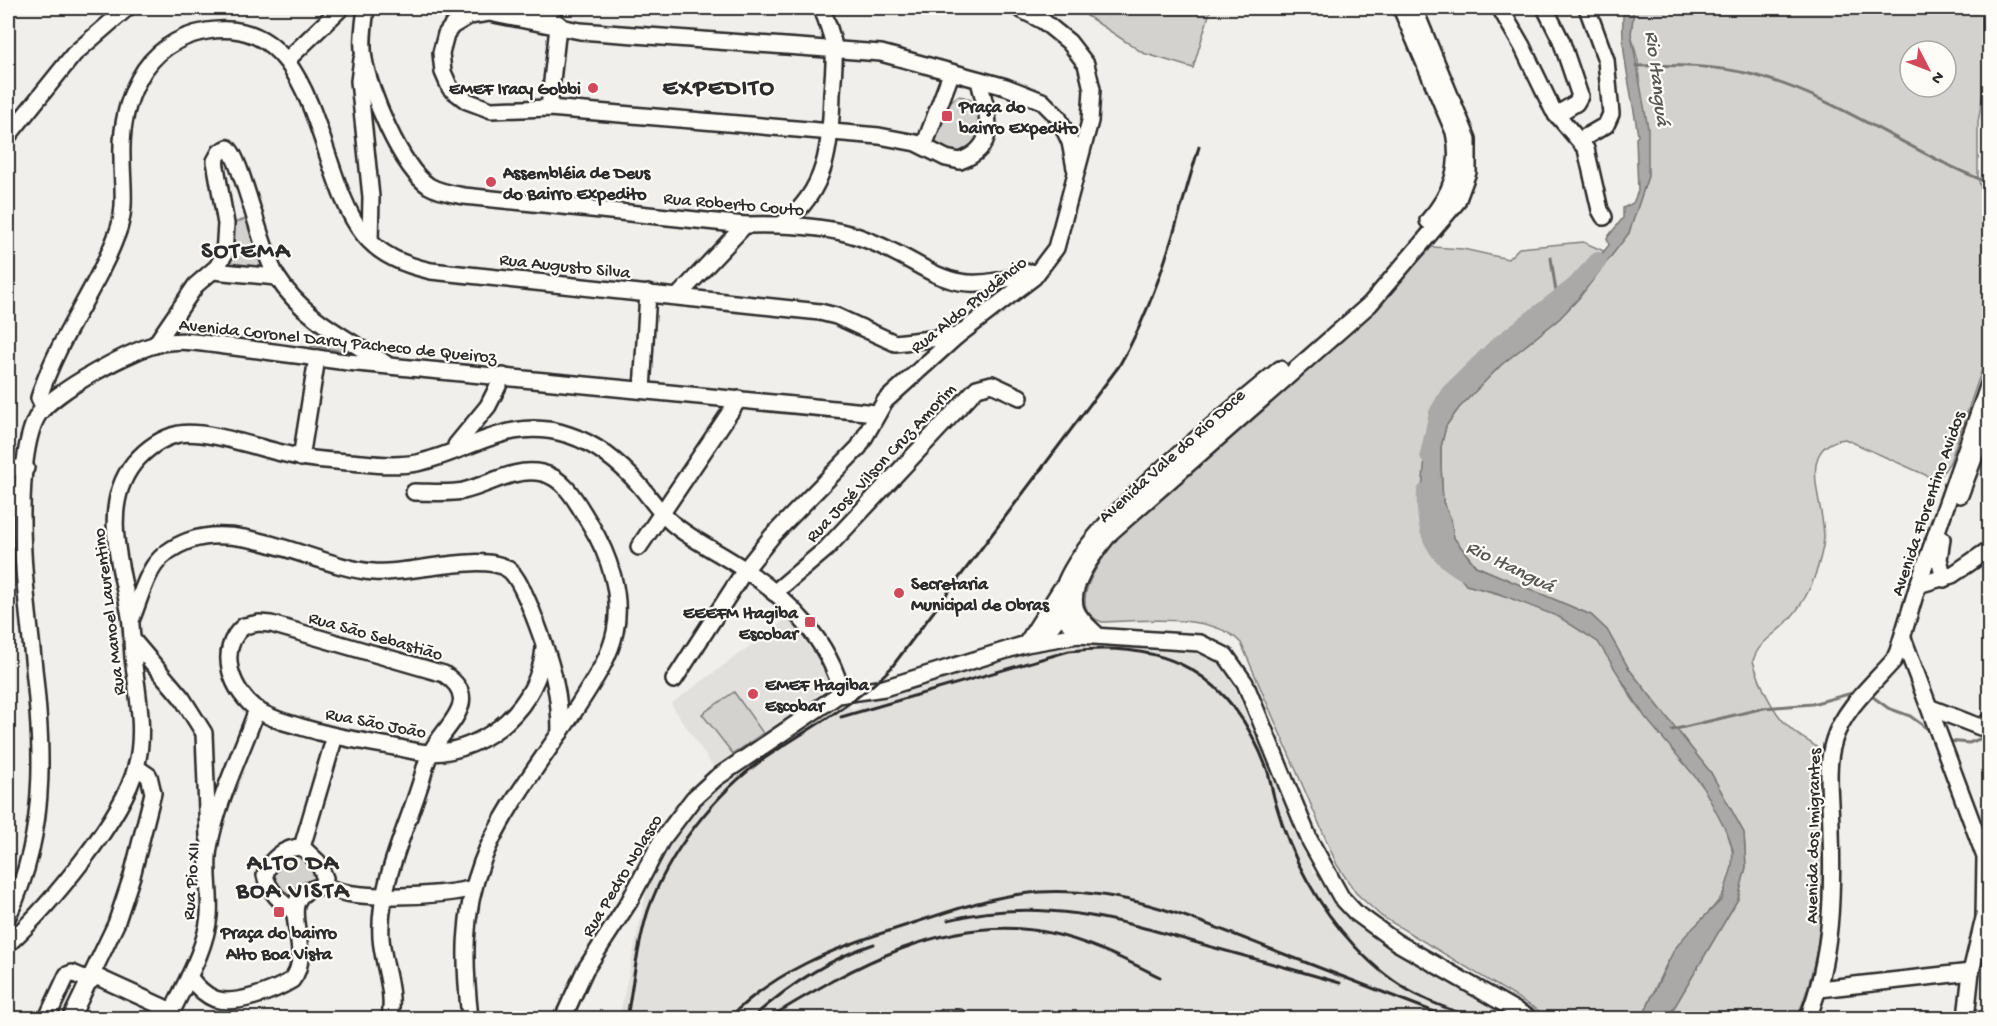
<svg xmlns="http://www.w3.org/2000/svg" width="1997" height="1026" font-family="'Gochi Hand',sans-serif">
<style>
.built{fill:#e1e0dc}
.green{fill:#d3d2cf;stroke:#7f7e7d;stroke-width:1.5;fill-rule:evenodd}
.water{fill:#aaa9a7;stroke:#777775;stroke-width:1.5}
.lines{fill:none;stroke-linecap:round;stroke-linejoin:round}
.stream{stroke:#777775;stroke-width:3}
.river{stroke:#aaa9a7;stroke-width:18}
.minor-casing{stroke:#2b2b2b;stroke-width:20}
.minor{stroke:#fdfcf7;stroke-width:15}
.rail{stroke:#2b2b2b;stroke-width:3}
.poi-dot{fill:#d1495b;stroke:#fdfcf7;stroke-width:2}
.labels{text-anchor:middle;stroke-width:4.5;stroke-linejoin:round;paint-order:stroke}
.poi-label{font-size:18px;font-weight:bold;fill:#2b2b2b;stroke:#fdfcf7;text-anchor:start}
.street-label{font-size:18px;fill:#2b2b2b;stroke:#fdfcf7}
.water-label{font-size:20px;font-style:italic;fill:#575756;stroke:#fdfcf7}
.district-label{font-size:24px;font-weight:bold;letter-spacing:1.5px;fill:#2b2b2b;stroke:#fdfcf7}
</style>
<rect width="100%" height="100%" fill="#f0efeb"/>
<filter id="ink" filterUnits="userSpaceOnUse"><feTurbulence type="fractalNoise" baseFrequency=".0167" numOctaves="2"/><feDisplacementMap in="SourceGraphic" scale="12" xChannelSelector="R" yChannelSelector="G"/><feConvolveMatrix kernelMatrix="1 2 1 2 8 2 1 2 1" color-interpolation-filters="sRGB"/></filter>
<g filter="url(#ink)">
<g class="built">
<path d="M788,618L835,683L714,768L671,704Z"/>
<path d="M1078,642L1194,649L1221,662L1229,674L1312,869L1327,892L1375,937L1508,1018H1021L939,1012L869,1018H619L648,885L685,820L725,782L843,703L847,702L852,710L858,708L861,702L1045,648Z"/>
</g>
<g class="green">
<path d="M1075,8H1211L1193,68L1143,53Z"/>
<path d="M1634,8H1989V60L1978,122V177L1989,221V349L1950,462L1942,474L1930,477L1845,439C1790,446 1830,512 1823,546C1817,576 1807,601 1786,623C1773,636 1758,643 1753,661C1760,684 1773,714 1792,730C1803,740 1815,743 1825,755C1819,790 1825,817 1825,851C1825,910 1819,964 1797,1018H1668L1738,899L1746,867L1744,833L1711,773L1629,669L1607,630L1591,615L1476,566L1454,538L1451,519L1443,502L1441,466V447L1446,426L1459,408L1501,365L1559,319L1578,299L1629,233L1648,176L1638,61L1631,34ZM1910,51H1946V87H1910Z"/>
<path d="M958,96C980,98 981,115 986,133L963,156L942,149L932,139L947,104Z"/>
<path d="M249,218L268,270H227L232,244L230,224Z"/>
<path d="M1583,242L1604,251L1573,290L1539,312L1478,370L1426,445L1466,585C1509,596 1559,611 1595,639C1612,653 1619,679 1631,697C1662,745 1741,807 1732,869C1726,905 1696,921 1676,949C1661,969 1653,996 1642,1018H1551L1381,916L1356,893L1337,865L1241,643C1214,612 1141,621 1102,622C1062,609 1103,557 1117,538L1357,326L1432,247L1463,249L1508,259L1519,248Z"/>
<path d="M316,323L361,353L311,346Z"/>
<path d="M734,692L763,733L733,754L702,714Z"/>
<path d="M299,854L311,860L320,879L298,888L292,901L278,892L272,873L285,857Z"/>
</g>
<path class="water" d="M1624,8H1634L1631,34L1648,128V176L1629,233L1578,299L1559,319L1501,365L1459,408L1446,426L1441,447V466L1443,502L1451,519L1454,538L1475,566L1591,615L1607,630L1629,669L1711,773L1744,833L1746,867L1738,899L1668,1018H1642L1674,950L1685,936L1722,899L1732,867L1733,850L1728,835L1702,785L1645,717L1598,642L1559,617L1497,593L1466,585L1440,552L1421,502L1426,445L1453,398L1539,312L1573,290L1609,245L1607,238L1623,218V208L1633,203L1638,191L1636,138L1638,136C1633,97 1618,46 1624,8Z"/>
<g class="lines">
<g class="stream">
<path d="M1636,66C1675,65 1715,65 1754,75C1838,97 1908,152 1990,183"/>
<path d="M1551,258L1557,299"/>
<path d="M1869,694L1888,708L1910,716L1932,732"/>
<path d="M1672,730L1764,708L1812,704L1856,692"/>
<path d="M1948,741L1969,743L1990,735"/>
</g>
<g class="river">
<path d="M1429,455L1438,413L1449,394L1499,345L1575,286L1598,261"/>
<path d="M1426,492C1424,528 1431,553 1464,571"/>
</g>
<g class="minor-casing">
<g id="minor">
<path d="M366,8C364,25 361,42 364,59C369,90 401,168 429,186C439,192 453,194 464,196L745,225C782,224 824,225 859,237C935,263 940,303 1031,272"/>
<path d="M539,8L560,25"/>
<path d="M1401,8L1454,132C1462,167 1451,195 1428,221"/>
<path d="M1500,8L1522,46L1553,110L1586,149L1600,210L1604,217"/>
<path d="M1545,8L1561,40L1580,96L1576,103L1556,115"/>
<path d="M362,59L359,81L371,197L370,241"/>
<path d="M287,60L341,8"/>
<path d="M979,81C987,113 1001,146 960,161L946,158L916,143L879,136L549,108L491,110L467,101L450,88L443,72L441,53L446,34L452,26L469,16L489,13L580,31L881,53L1006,87L1042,101L1058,117L1063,127L1070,142L1075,168"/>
<path d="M549,108L558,27"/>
<path d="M8,136L74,54L127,8"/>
<path d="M1580,140L1606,125L1611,114L1606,60L1587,8"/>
<path d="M924,146L951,74"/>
<path d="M782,224C827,192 831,144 832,93C833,79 835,62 834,47C832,34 826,20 822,8"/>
<path d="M213,271L277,277"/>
<path d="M678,296L745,225"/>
<path d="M155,345L196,285L217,267L224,255L226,224L215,161L220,152L228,148C242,159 261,252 277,277C303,318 346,338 385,363"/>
<path d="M642,390L648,293"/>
<path d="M44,408L39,398C57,339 96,291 117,234C127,209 122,185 122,158C121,132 126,103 139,79C153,53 177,36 207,31C321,13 314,174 364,235C381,256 405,265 431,271L820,312L836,316L895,343L957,336"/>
<path d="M456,445L488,406L503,376"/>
<path d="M301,458L317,358"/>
<path d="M8,468H26"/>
<path d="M414,492C430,492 448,494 463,491C489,485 514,467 542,473C566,478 578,505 590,524C609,555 623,595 615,632C610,657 595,679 581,701C551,749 501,810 482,862C462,915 464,964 470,1018"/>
<path d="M1960,495L1990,416"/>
<path d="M1942,539L1939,559L1944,579"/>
<path d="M639,547L739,399"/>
<path d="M1918,585L1952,575L1990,549"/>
<path d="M774,593L826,549L977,388L992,384L1020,397"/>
<path d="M132,618C146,583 148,556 188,541C244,520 319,568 374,572C407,575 485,551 509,570C525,582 551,662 555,683C559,700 560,717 560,733"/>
<path d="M1078,635C1071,625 1061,616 1061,603C1059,541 1232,411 1280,369"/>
<path d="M1097,635C1090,628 1080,620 1076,610C1067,584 1097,550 1111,532L1370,304L1457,202L1468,172V139L1414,8"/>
<path d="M1903,638L1985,857L1984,918L1971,972L1966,1018"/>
<path d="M132,639L182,698L204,733L208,837"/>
<path d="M1040,641L1068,605"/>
<path d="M1026,644L1061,589"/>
<path d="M674,680L745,570L772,536L859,447L885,401L957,336L1034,277L1056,248L1090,121L1092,89L1086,64L1069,42L1043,21L1018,8"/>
<path d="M1931,708L1980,727L1990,721"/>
<path d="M302,847L335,736"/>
<path d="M324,884C342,903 447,896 473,888"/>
<path d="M294,912C282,903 268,891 265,875C270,859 285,847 302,847"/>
<path d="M8,916C72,784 20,648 22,509C22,484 25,436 38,415C54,391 134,348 162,343C183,339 204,343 224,346C265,350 306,357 347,362C523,379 699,395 876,413"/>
<path d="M8,944C48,907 123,819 136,767C146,732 137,693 133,657C132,644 132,630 130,616C122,568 99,507 134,463C146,449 161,438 179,434C210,429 268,452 300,457C321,461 342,461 362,463C380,465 400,466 417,463C472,451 509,415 569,435C597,444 622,465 641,487C651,499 660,513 672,523C693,541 719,552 742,568C786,597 830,641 842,694"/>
<path d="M93,975L172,1011"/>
<path d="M189,977C196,986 204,995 215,999C235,1006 274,991 292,980C318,948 268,896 320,887L325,878L318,862L302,847"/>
<path d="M1819,989L1971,972"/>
<path d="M47,1018L67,975L72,973L91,981"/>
<path d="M71,1018L116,924L132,876L153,793L149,776L136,767"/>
<path d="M169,1018C183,986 205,953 209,916C211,894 205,870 209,848C217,800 241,755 257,709"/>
<path d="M390,1018C395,990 383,965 381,938C378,887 404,835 419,788C423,777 425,764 430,754C443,726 485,701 444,674L271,624L259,623L244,626C215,650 232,693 259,711C277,722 300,726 319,732C346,739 373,743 400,748C409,750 421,753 431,753C488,751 539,705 544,648"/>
<path d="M563,1018L585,970L629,902L661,841L693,799L716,778L838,695L884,688L1026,644L1078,635L1200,643L1226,656L1245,683L1310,841L1341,897L1355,912L1396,942L1529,1018"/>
<path d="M945,1018H959"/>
<path d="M1808,1018C1832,957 1833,895 1831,830C1831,801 1825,767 1834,740C1844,708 1873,684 1894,660L1898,651L1918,585L1990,381"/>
</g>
</g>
<use href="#minor" class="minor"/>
<g class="rail">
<path d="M841,717L1069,651C1168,640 1231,673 1267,769C1271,781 1272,793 1276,804C1283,829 1294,857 1307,880C1332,925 1372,973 1419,996C1436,1005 1455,1011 1473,1018"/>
<path d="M948,920C1041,896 1119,920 1208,946C1252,958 1296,970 1340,983"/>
<path d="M627,1018C633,983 637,946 648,911C668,853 715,793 765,758C808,728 854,706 891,668L1119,366C1159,298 1176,222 1199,147"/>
<path d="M729,1018C775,971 834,948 895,929C943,914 990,895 1040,892C1124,887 1200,921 1276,951C1334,973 1392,996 1450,1018"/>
<path d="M752,1018C788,986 828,959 874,944"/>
<path d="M769,1018C850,968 950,911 1050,933C1088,941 1125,960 1160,977"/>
</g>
</g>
</g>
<g class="poi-dot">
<circle cx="593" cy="88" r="6"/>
<rect x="941" y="110" width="12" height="12" rx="3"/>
<circle cx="491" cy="182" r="6"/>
<circle cx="899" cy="593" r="6"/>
<rect x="804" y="616" width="12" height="12" rx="3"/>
<circle cx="753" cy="694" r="6"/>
<rect x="273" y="906" width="12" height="12" rx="3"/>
</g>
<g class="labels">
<g class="poi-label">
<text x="581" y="94" text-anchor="end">EMEF Iracy Gobbi</text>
<text x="959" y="112">Praça do<tspan x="959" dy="21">bairro Expedito</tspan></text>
<text x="503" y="178">Assembléia de Deus<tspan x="503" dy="21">do Bairro Expedito</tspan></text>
<text x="911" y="589">Secretaria<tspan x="911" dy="21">Municipal de Obras</tspan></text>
<text x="798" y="618" text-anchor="end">EEEFM Itagiba<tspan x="798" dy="21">Escobar</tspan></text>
<text x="765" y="690">EMEF Itagiba<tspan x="765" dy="21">Escobar</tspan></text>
<text x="279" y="938" text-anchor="middle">Praça do bairro<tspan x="279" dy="21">Alto Boa Vista</tspan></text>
</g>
<g class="street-label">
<text transform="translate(734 203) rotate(5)" y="6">Rua Roberto Couto</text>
<text transform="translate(565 265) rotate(6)" y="6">Rua Augusto Silva</text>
<text transform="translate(968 304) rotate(-39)" y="6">Rua Aldo Prudêncio</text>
<text transform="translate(338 340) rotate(6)" y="6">Avenida Coronel Darcy Pacheco de Queiroz</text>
<text transform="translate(1171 455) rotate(-42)" y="6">Avenida Vale do Rio Doce</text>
<text transform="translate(880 462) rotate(-47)" y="6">Rua José Vilson Cruz Amorim</text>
<text transform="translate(1927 503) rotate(-71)" y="6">Avenida Florentino Avidos</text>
<text transform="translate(108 612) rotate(-97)" y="6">Rua Manoel Laurentino</text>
<text transform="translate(376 635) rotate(16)" y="6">Rua São Sebastião</text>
<text transform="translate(376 722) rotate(11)" y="6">Rua São João</text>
<text transform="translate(1812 836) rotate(-89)" y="6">Avenida dos Imigrantes</text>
<text transform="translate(621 875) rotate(-59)" y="6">Rua Pedro Nolasco</text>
<text transform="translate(190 881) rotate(-86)" y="6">Rua Pio XII</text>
</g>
<g class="water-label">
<text transform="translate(1659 78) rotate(83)" y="7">Rio Itanguá</text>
<text transform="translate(1511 565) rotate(26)" y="7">Rio Itanguá</text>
</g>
<g class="district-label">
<text x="719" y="94">EXPEDITO</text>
<text x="246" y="257">SOTEMA</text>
<text x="293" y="869">ALTO DA<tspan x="293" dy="28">BOA VISTA</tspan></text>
</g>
</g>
<rect width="1997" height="1026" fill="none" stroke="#fdfcf7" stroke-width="30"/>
<rect x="15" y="15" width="1967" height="996" fill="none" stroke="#2b2b2b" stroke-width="2" filter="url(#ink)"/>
<g transform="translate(1928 69) rotate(132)"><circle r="28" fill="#fdfcf7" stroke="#a9a8a5" stroke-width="1.5"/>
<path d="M0-4.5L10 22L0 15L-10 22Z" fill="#d1495b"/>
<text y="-9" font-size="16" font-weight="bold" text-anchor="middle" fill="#2b2b2b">N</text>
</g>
</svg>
